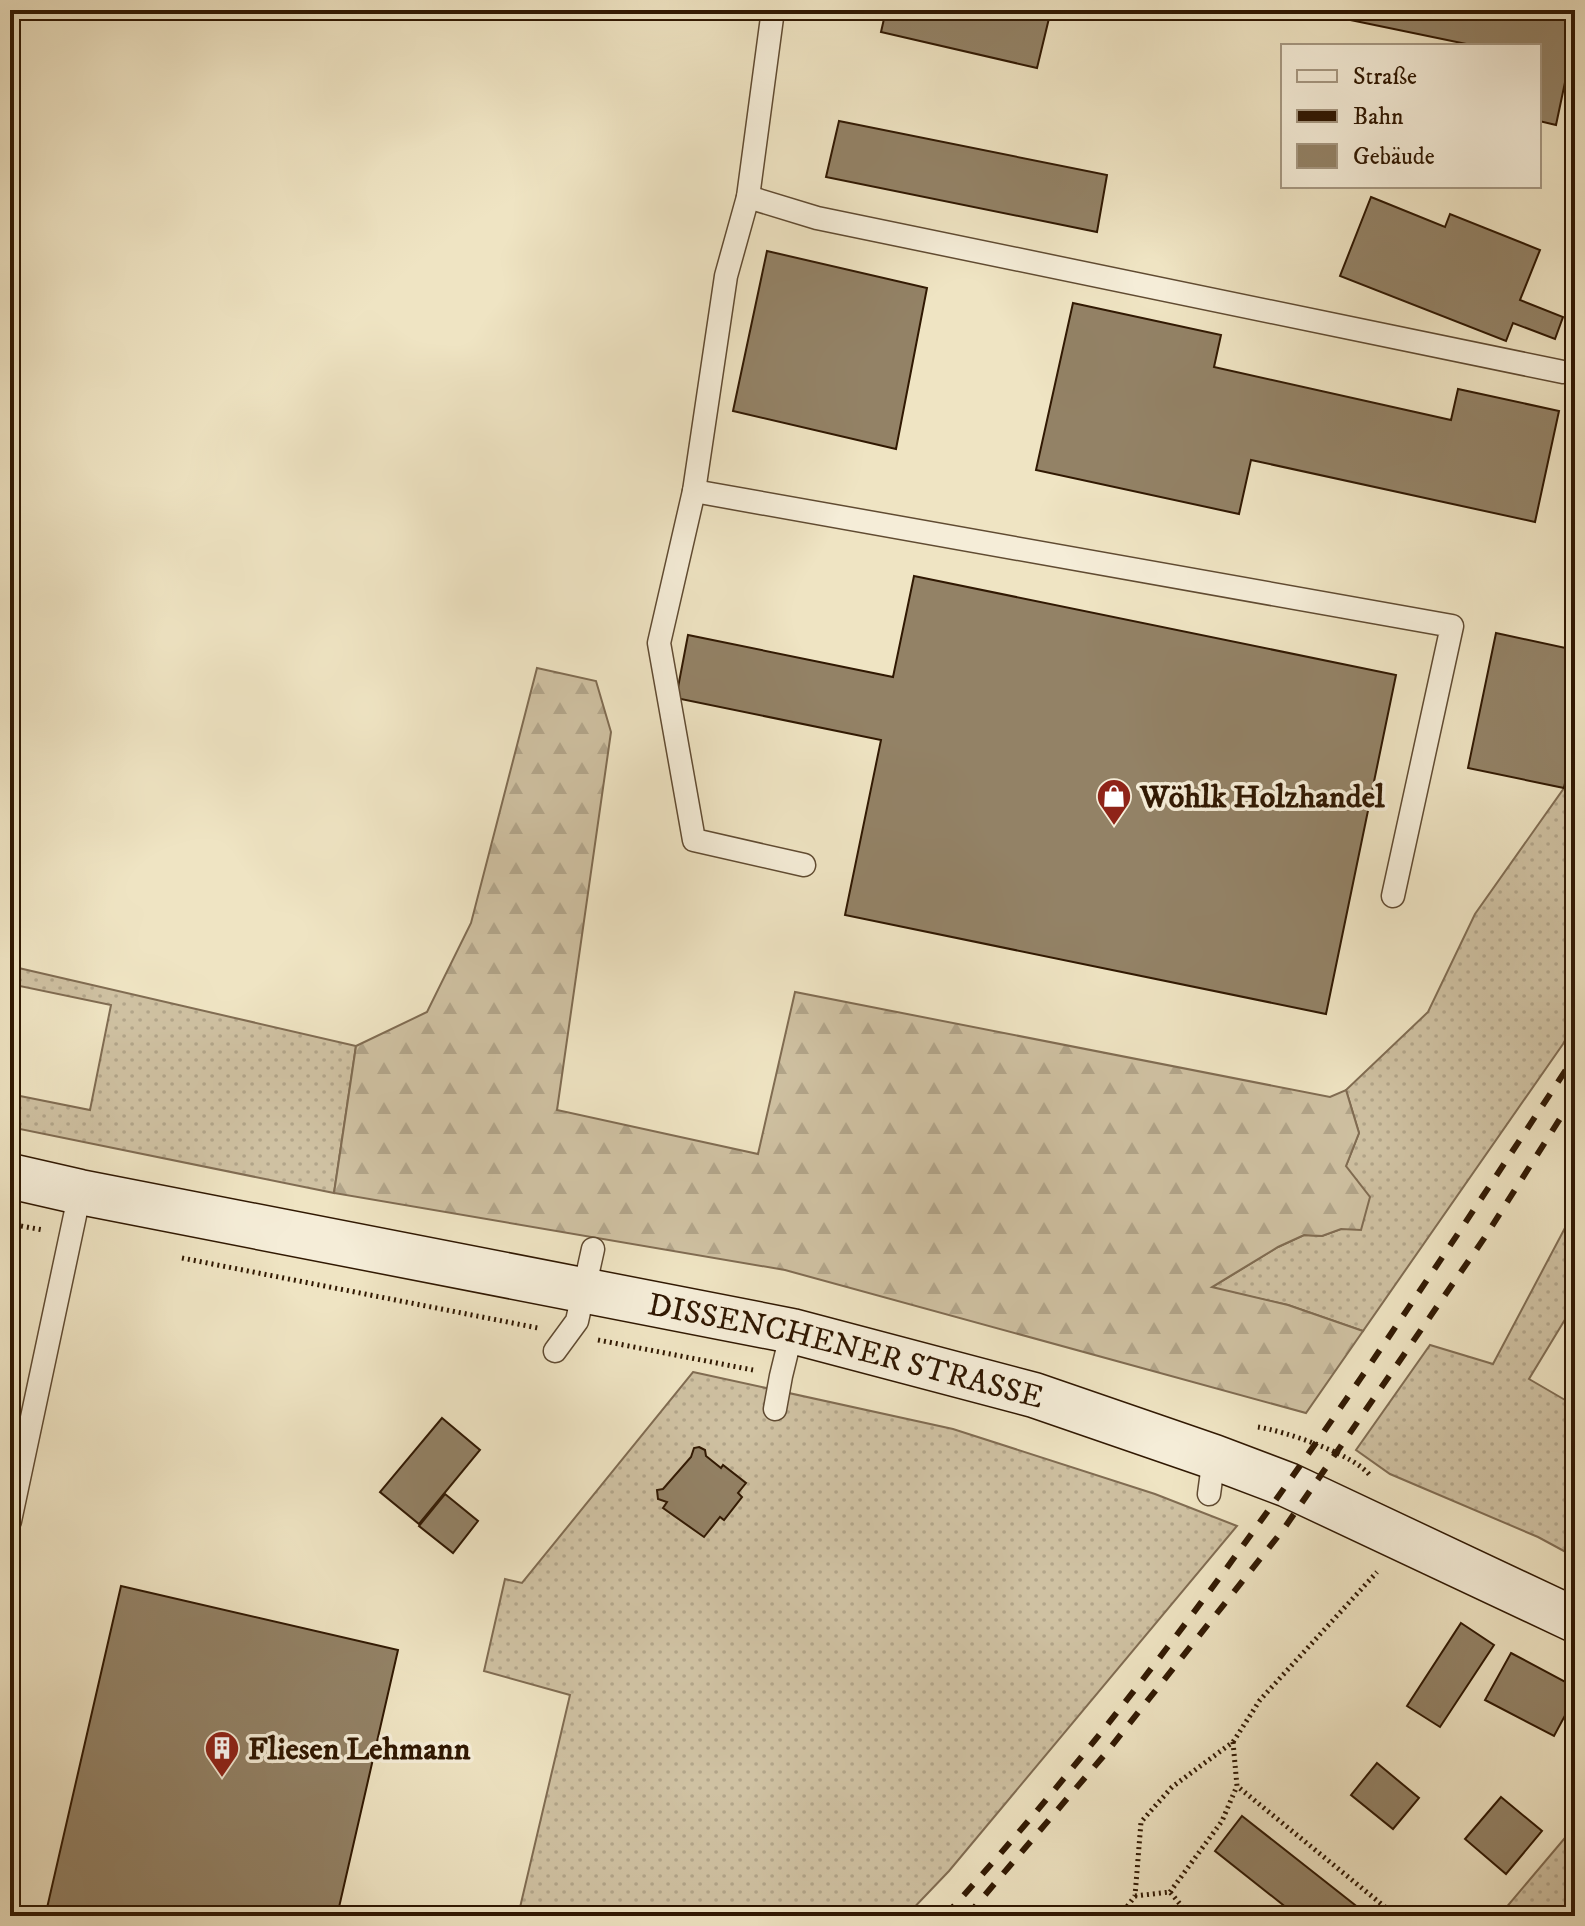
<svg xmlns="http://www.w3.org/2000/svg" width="1585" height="1926" font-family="'IM FELL DW Pica',serif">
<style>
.grass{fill:url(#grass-dots);stroke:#806c52;stroke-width:2}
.forest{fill:url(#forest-firs);stroke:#806c52;stroke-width:2}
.building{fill:#938266;stroke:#301802;stroke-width:2}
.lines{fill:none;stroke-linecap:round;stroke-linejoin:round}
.service-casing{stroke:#604b32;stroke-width:25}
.secondary-casing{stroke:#301802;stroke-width:47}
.path{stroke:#301802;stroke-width:5;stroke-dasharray:2 4;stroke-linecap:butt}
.service{stroke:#f5edd8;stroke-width:22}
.secondary{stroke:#f5edd8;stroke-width:44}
.rail{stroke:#301802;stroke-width:6;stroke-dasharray:14 14;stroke-linecap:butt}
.labels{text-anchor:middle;stroke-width:7;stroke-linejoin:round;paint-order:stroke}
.poi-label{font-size:32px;font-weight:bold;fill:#301802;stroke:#f5edd8;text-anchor:start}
.street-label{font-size:32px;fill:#301802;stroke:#f5edd8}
</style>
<defs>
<pattern id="grass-dots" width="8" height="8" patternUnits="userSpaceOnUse" patternTransform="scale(2)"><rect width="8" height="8" fill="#cfc1a2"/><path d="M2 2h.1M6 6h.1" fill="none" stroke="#b2a58a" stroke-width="1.8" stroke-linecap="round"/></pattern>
<pattern id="forest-firs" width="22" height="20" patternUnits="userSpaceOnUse" patternTransform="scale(2)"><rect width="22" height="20" fill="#cfc1a2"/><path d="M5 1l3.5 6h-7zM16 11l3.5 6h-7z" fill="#b2a58a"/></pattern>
</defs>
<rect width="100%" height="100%" fill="#efe4c3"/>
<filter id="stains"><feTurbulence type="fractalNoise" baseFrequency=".0025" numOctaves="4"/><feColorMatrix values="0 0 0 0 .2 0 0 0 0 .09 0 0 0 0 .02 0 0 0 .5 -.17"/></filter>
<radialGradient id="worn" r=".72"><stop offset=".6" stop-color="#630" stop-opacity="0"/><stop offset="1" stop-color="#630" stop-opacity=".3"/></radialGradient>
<g class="grass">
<path d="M1575,734V1022L1563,1044L1363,1331L1288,1305L1211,1288L1278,1247L1304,1235L1322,1236L1341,1229L1346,1166L1359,1133L1346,1090L1428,1012L1475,914L1564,788Z"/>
<path d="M10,966L356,1046L334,1193L10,1127V1094L90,1110L111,1005L10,984Z"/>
<path d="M1575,1209V1303L1529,1379L1572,1404L1575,1399V1557L1538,1537L1390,1474L1356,1450L1430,1345L1493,1364Z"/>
<path d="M693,1372L953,1429L1155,1494L1237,1526L949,1871L906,1916H518L570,1695L484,1671L505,1579L522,1583Z"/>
<path d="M1575,1826V1916H1499Z"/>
</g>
<path class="forest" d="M537,668L596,681L611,732L557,1110L758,1154L795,992L1330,1097L1346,1090L1359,1133L1346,1166L1370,1197L1361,1230L1341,1229L1322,1236L1304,1235L1278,1247L1212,1287L1288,1305L1363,1331L1306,1413L785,1270L334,1193L356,1046L427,1012L471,923Z"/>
<g class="building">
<path d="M886,10H1051L1037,68L881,32Z"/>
<path d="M1302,10H1575V35L1556,125L1539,121V46H1476Z"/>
<path d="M839,121L1107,175L1097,232L826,177Z"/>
<path d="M1371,197L1445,227L1450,214L1540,250L1520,300L1563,317L1555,339L1513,323L1506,341L1340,276Z"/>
<path d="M767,251L927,288L896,449L733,411Z"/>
<path d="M1073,303L1221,335L1214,367L1451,420L1458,389L1559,411L1535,522L1251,460L1239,514L1036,470Z"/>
<path d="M914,576L1396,675L1326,1014L845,915L881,740L676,698L688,635L893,677Z"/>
<path d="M1496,633L1575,650V734L1564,788L1468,768Z"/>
<path d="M442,1418L480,1450L419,1524L380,1492Z"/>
<path d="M699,1447L705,1450L706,1456L721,1468L723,1465L746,1483L738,1493L742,1497L724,1520L720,1517L704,1537L663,1508L667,1502L658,1499L657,1490L663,1489L691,1457L694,1448Z"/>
<path d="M445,1494L478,1521L453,1553L419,1526Z"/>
<path d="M121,1586L398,1650L337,1916H80L47,1908Z"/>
<path d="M1461,1623L1494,1645L1440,1727L1407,1706Z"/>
<path d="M1511,1653L1575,1687V1697L1554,1736L1485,1700Z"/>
<path d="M1377,1763L1419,1798L1393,1829L1351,1795Z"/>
<path d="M1501,1797L1542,1831L1506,1874L1465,1839Z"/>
<path d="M1242,1816L1369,1916H1297L1215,1851Z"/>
</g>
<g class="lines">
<g class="service-casing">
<g id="service">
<path d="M773,10L748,197L726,276L694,491L659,643L694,840L804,865"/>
<path d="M748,197L817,218L1563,372"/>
<path d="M694,491L1452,626L1393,896"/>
<path d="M555,1351L577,1321L593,1249"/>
<path d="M775,1409L781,1376L792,1331"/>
<path d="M1209,1494L1214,1457"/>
<path d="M10,1521L80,1192"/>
<path d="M10,1915L13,1916"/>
</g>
</g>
<g class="secondary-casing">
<g id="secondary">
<path id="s1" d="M10,1176L80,1192L792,1331L1034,1395L1214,1457L1288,1485L1575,1620"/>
</g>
</g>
<g class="path">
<path d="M10,1226H21"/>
<path d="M21,1226L43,1230"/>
<path d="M182,1258L538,1328"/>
<path d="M598,1340L753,1370"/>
<path d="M1258,1427C1284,1431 1357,1455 1371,1477"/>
<path d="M1233,1742L1237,1786L1396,1916"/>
<path d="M1170,1892L1222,1821L1237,1786"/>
<path d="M1135,1896L1170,1892L1190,1916"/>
<path d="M1120,1916L1135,1896L1141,1822L1172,1787L1233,1742L1260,1700L1377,1572"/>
</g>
<use href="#service" class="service"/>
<use href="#secondary" class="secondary"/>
<g class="rail">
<path d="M945,1916C1185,1652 1380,1353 1575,1056"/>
<path d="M967,1916L1106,1753L1283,1530L1485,1237L1575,1095"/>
</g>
</g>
<defs>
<g id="shop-pin" transform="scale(1.8)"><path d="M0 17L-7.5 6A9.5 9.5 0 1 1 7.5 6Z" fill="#8f2418" stroke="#f5edd8"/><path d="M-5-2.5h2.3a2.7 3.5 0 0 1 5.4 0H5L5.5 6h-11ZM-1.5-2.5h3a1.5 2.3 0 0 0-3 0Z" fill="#fff"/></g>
<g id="building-pin" transform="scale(1.8)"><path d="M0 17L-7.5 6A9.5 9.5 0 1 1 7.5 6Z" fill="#8f2418" stroke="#f5edd8"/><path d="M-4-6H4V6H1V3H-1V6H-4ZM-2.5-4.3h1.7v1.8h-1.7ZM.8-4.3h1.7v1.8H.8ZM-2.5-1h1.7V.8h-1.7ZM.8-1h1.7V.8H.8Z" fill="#fff"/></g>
</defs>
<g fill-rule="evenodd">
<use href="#shop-pin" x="1114" y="796"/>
<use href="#building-pin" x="222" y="1748"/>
</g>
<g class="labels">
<g class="poi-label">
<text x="1140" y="807">Wöhlk Holzhandel</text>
<text x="248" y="1759">Fliesen Lehmann</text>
</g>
<g class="street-label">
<text dy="11" stroke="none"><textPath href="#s1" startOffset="854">DISSENCHENER STRASSE</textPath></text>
</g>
</g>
<rect width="1585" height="1926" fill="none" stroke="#efe4c3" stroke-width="40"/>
<rect x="12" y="12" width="1561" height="1902" fill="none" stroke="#301802" stroke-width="4"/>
<rect x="20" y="20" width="1545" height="1886" fill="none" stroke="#301802" stroke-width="2"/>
<rect x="1281" y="44" width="260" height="144" fill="#f5edd8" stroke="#a69882" stroke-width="2"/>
<rect x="1297" y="70" width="40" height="12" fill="#f5edd8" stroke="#a69882" stroke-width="2"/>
<text x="1353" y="84" font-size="24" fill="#301802">Straße</text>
<rect x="1297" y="110" width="40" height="12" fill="#301802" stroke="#a69882" stroke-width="2"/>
<text x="1353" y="124" font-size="24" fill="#301802">Bahn</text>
<rect x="1297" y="144" width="40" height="24" fill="#938266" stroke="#a69882" stroke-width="2"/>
<text x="1353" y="164" font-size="24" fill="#301802">Gebäude</text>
<rect width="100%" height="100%" filter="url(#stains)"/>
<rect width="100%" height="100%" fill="url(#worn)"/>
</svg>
